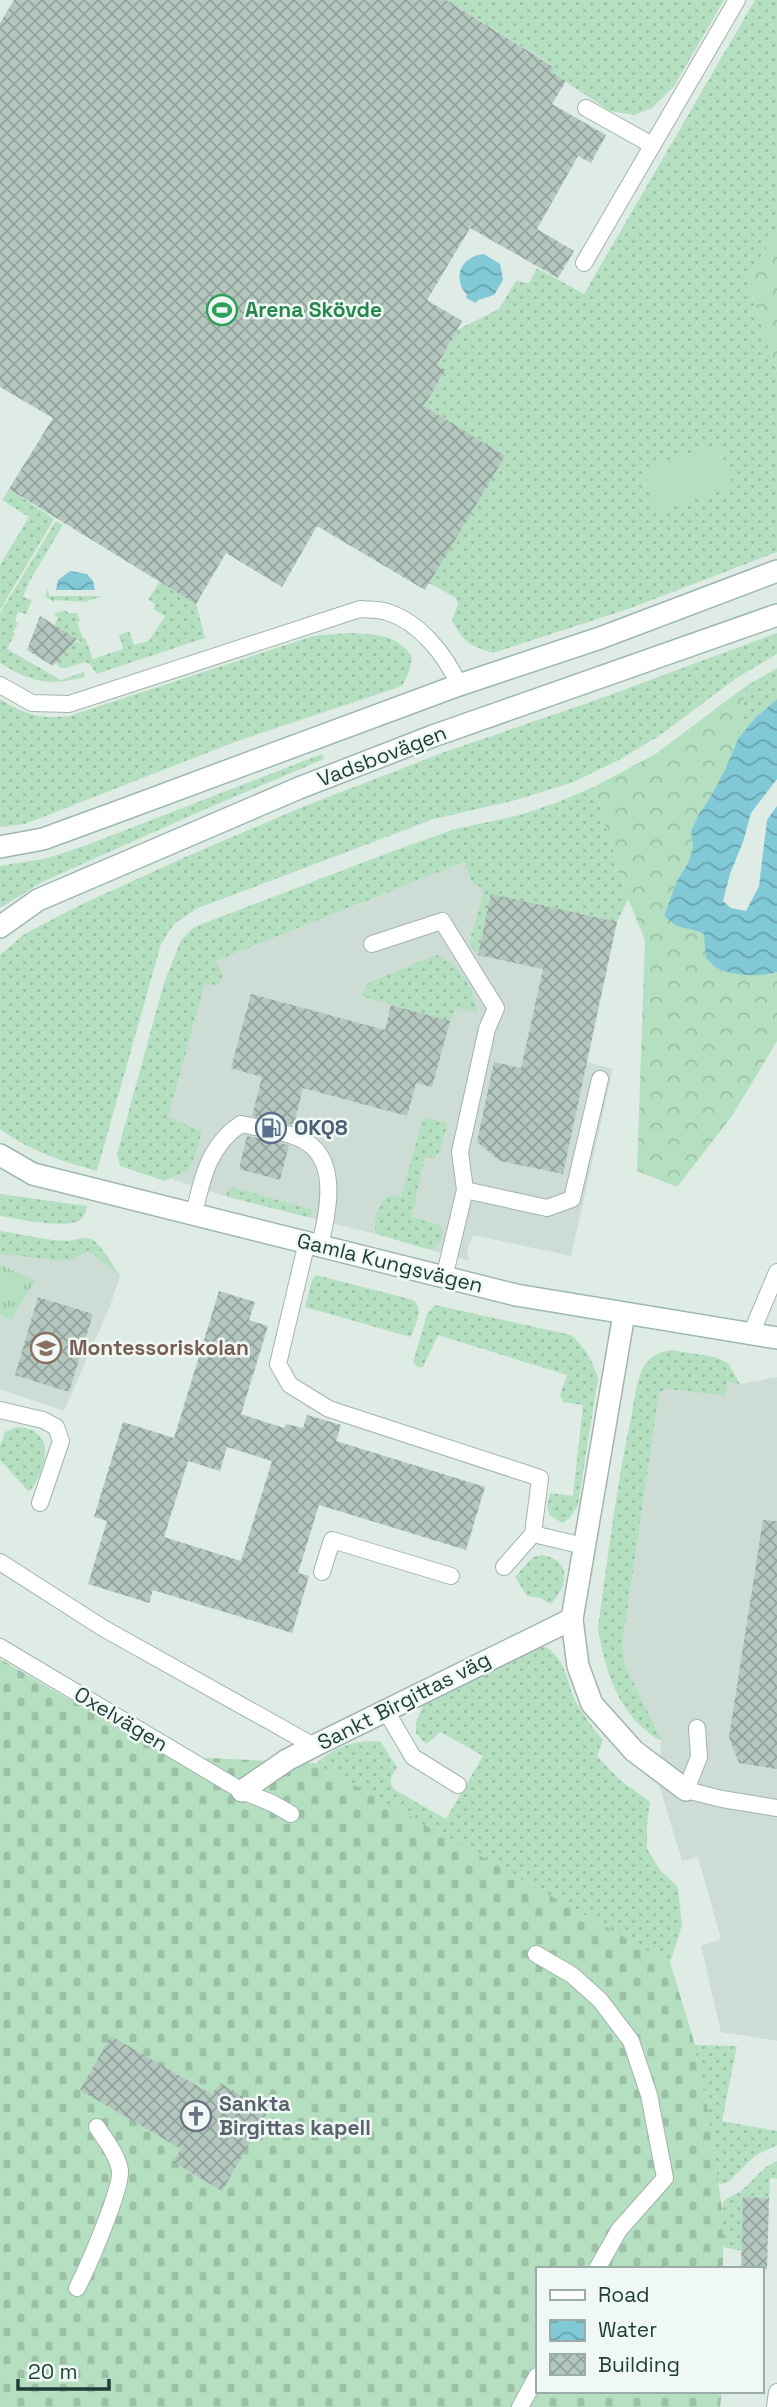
<svg xmlns="http://www.w3.org/2000/svg" width="777" height="2407" font-family="'Space Grotesk',sans-serif">
<style>
.built{fill:#cddcd5}
.grass{fill:url(#grass-dots)}
.forest{fill:url(#forest-crowns)}
.cemetery{fill:url(#cemetery-stones)}
.park{fill:url(#park-tufts)}
.pitch{fill:#b5dfc1}
.water{fill:url(#water-waves)}
.building{fill:url(#building-cross-hatch);fill-rule:evenodd}
.lines{fill:none;stroke-linecap:round;stroke-linejoin:round}
.lane-casing{stroke:#a1b4ad;stroke-width:18}
.street-casing{stroke:#a1b4ad;stroke-width:24}
.secondary-casing{stroke:#9cb8ae;stroke-width:24}
.lane{stroke:#fff;stroke-width:16}
.street{stroke:#fff;stroke-width:21}
.secondary{stroke:#fff;stroke-width:21}
.labels{text-anchor:middle;stroke-width:5;stroke-linejoin:round;paint-order:stroke}
.leisure-label{font-size:21px;font-weight:bold;fill:#27864d;stroke:#eff8f4;text-anchor:start}
.street-label{font-size:21px;fill:#1e3d35;stroke:#eff8f4}
.service-label{font-size:21px;font-weight:bold;fill:#4e5e75;stroke:#eff8f4;text-anchor:start}
.education-label{font-size:21px;font-weight:bold;fill:#785e54;stroke:#eff8f4;text-anchor:start}
.worship-label{font-size:21px;font-weight:bold;fill:#5b616d;stroke:#eff8f4;text-anchor:start}
</style>
<defs>
<pattern id="grass-dots" width="8" height="8" patternUnits="userSpaceOnUse" patternTransform="scale(1.75)"><rect width="8" height="8" fill="#b5dfc1"/><path d="M2 2h.1M6 6h.1" fill="none" stroke="#9bc0a6" stroke-width="1.8" stroke-linecap="round"/></pattern>
<pattern id="forest-crowns" width="20" height="18" patternUnits="userSpaceOnUse" patternTransform="scale(1.75)"><rect width="20" height="18" fill="#b5dfc1"/><path d="M2 6a3 3 0 1 1 6 0M12 15a3 3 0 1 1 6 0" fill="none" stroke="#9bc0a6"/></pattern>
<pattern id="cemetery-stones" width="16" height="16" patternUnits="userSpaceOnUse" patternTransform="scale(1.75)"><rect width="16" height="16" fill="#b5dfc1"/><path d="M2 7V4a2 2 0 0 1 4 0v3zM10 15v-3a2 2 0 0 1 4 0v3z" fill="#9bc0a6"/></pattern>
<pattern id="park-tufts" width="24" height="20" patternUnits="userSpaceOnUse" patternTransform="scale(1.75)"><rect width="24" height="20" fill="#b5dfc1"/><path d="M3 7l-1-3M5 7V3M7 7l1-3M15 17l-1-3M17 17v-4M19 17l1-3" fill="none" stroke="#9bc0a6"/></pattern>
<pattern id="water-waves" width="16" height="10" patternUnits="userSpaceOnUse" patternTransform="scale(1.75)"><rect width="16" height="10" fill="#81c9d6"/><path d="M0 5q4-4 8 0t8 0" fill="none" stroke="#69a4ae"/></pattern>
<pattern id="building-cross-hatch" width="8" height="8" patternUnits="userSpaceOnUse" patternTransform="scale(1.75)"><rect width="8" height="8" fill="#b4c7bf"/><path d="M0 0l8 8M0 8l8-8" fill="none" stroke="#92a39c"/></pattern>
</defs>
<rect width="100%" height="100%" fill="#dfece6"/>
<g class="built">
<path d="M464,862L472,884L482,888L483,893L469,943L562,973L540,983L521,1068L494,1062L500,1161L563,1174L587,1062L613,1069L571,1256L473,1235L467,1250L469,1261L431,1250L437,1247L433,1223L412,1218L425,1157L440,1152L448,1124L423,1118L401,1198L374,1226L376,1234L311,1218L313,1210L232,1187L227,1193L228,1197L171,1179L188,1170L202,1131L168,1117L205,984L216,961Z"/>
<path d="M89,1250L120,1276L110,1306L64,1411L0,1389V1254Z"/>
<path d="M777,1377V2041L721,2032L701,1946L721,1939L698,1857L682,1861L660,1788L661,1739L626,1667L622,1647L659,1393L666,1389L724,1396L727,1380L740,1384Z"/>
</g>
<g class="grass">
<path d="M446,0H724L674,86L652,108L634,115L610,111L551,72L554,66Z"/>
<path d="M755,0H777V230L748,281L777,372V552L628,609L493,653C470,646 463,642 452,620L458,604L456,598L429,583L504,456L424,406L446,371L437,366L457,330L499,309L516,281L529,283L537,268L584,294Z"/>
<path d="M9,489L54,519L0,610V565L29,517L2,500Z"/>
<path d="M56,521L63,525L29,582L23,597L32,600L26,614L18,612L15,621L18,623L13,632L15,633L7,649L61,680L84,672L85,677C48,686 33,683 0,663V613Z"/>
<path d="M159,582L196,603L205,638L96,674L90,664L85,662L66,668H60L56,663L75,641L84,644L56,626L55,623L58,617L53,614L65,610L68,613H77L80,621L77,622L83,638H85L93,659L123,649L119,635L129,631L134,645L149,641L165,616L153,609L155,604L148,600Z"/>
<path d="M48,589L49,596H102L85,602L55,600L54,602L45,597Z"/>
<path d="M350,633C375,635 397,633 412,657L409,672L402,686L232,743L25,824L0,827V699C26,715 38,719 69,716L313,636Z"/>
<path d="M777,633V654L735,679L659,736L617,761L571,783L516,800L434,819L198,908L174,924L161,944L97,1171C61,1161 30,1151 0,1129V955L23,935L78,906L183,858L300,808L442,753L602,698Z"/>
<path d="M777,668V699L755,718L738,739L746,686Z"/>
<path d="M322,754L324,759L201,811L42,882L0,908V866L48,858L87,845Z"/>
<path d="M594,787L628,899L617,922L478,955L469,943L483,893L482,888L472,884L464,862L216,961L223,976L218,985L205,984L168,1117L202,1131L196,1154L188,1170L165,1181L120,1166L117,1154L164,983L181,940L194,927L396,850L455,829L520,815L558,802Z"/>
<path d="M436,955C458,962 476,990 477,1013L456,1008L450,1021L361,996L368,983Z"/>
<path d="M423,1117L448,1123L440,1152L434,1158L425,1157L412,1217L440,1225C445,1235 441,1245 431,1250L376,1234C372,1220 378,1205 389,1195L401,1197Z"/>
<path d="M232,1187L313,1210L311,1218L228,1197L226,1193Z"/>
<path d="M0,1194L87,1206C86,1210 86,1214 83,1217C73,1232 17,1218 0,1216Z"/>
<path d="M0,1231C22,1234 44,1240 66,1241C74,1241 85,1235 93,1240C104,1249 112,1264 120,1276L89,1251L68,1261L0,1254Z"/>
<path d="M316,1275L413,1300C425,1309 415,1325 411,1337L305,1307L312,1280Z"/>
<path d="M435,1305L571,1335C585,1347 592,1360 598,1378L578,1505L570,1518L562,1523L550,1515L547,1507L550,1493L573,1496L583,1405L563,1402L560,1395L567,1375L438,1335L423,1367H418L413,1362L427,1314Z"/>
<path d="M671,1350L715,1357L728,1363L740,1384L727,1381L725,1396L666,1389L659,1393L622,1647L626,1667L661,1739L659,1740C619,1716 604,1670 598,1627C608,1557 616,1487 631,1418C634,1402 636,1380 644,1366C651,1356 660,1352 671,1350Z"/>
<path d="M17,1427C58,1429 47,1469 29,1492L0,1460V1446L5,1432Z"/>
<path d="M542,1555C573,1561 568,1585 551,1604L540,1598L527,1596L515,1577L533,1557Z"/>
<path d="M546,1647C567,1660 566,1683 577,1704C585,1717 593,1729 603,1740L597,1756L620,1780L650,1802L647,1824V1849L660,1870L678,1887L682,1925L670,1963L695,2045L737,2046L722,2121L777,2131V2145L756,2155L727,2183L720,2184L311,1771C322,1751 359,1737 381,1742L397,1767C392,1776 387,1781 395,1790L446,1819L483,1756L441,1732L426,1744L416,1733V1722L423,1706L539,1648Z"/>
<path d="M777,2161V2179L770,2178L769,2198L744,2197L742,2251L723,2247V2202C728,2196 736,2195 742,2190C754,2180 762,2167 777,2161Z"/>
</g>
<g class="forest">
<path d="M777,230V372L748,281Z"/>
<path d="M746,686L738,739L724,772L709,799L700,812L691,831L693,847L688,863L677,882L664,916C681,933 685,925 704,934L769,975L777,972V1041L732,1116L677,1187L637,1171L645,940L628,899L594,787L657,753Z"/>
</g>
<path class="cemetery" d="M0,1659L166,1756L315,1763L670,1963L692,2035L708,2110L723,2215V2269H537V2391H722L720,2407H0Z"/>
<path class="park" d="M0,1265L35,1280L11,1320L0,1315Z"/>
<path class="pitch" d="M719,444L733,487L657,511L643,468Z"/>
<g class="water">
<path d="M484,254L500,264L503,280L494,295L478,300L476,303L466,298L467,295C451,277 462,256 484,254Z"/>
<path d="M70,571L87,574L93,581L95,590H56L58,580Z"/>
<path d="M777,699V779L751,813L743,842L730,874L723,901L731,908L746,911L759,886L767,820L777,806V972C762,977 734,976 719,969C714,967 710,961 706,958L704,934C685,925 682,933 664,916L677,881L688,863L693,847L691,831L700,812L709,799L724,772L738,739L755,718Z"/>
</g>
<g class="building">
<path d="M14,0H446L554,67L551,72L566,81L552,104L606,135L591,163L578,156L537,229L574,251L558,278L470,228L427,300L462,321L437,366L446,370L424,406L505,456L425,590L317,526L282,587L226,553L196,604L9,489L53,418L0,387V23Z"/>
<path d="M40,616L77,639L53,666L27,650Z"/>
<path d="M491,894L617,922L563,1174L500,1161L477,1142L494,1062L521,1068L543,969L478,955Z"/>
<path d="M251,994L385,1030L391,1005L450,1021L432,1087L416,1083L407,1116L303,1088L294,1125L252,1116L262,1077L231,1068Z"/>
<path d="M247,1136L289,1145L280,1180L239,1169Z"/>
<path d="M219,1291L255,1302L249,1320L268,1326L241,1414L284,1428L286,1424L303,1428L307,1415L341,1425L336,1441L485,1487L466,1550L319,1505L298,1573L309,1576L292,1633L153,1590L149,1603L88,1584L107,1521L94,1517L123,1422L174,1438ZM227,1447L272,1461L241,1561L164,1537L188,1461L220,1471Z"/>
<path d="M38,1297L93,1314L69,1392L15,1375Z"/>
<path d="M763,1520L777,1521V1769L739,1763L729,1737Z"/>
<path d="M111,2036L213,2095L220,2083L268,2111L222,2191L173,2162L181,2149L80,2090Z"/>
<path d="M743,2197L769,2198L767,2269H741Z"/>
</g>
<g class="lines">
<g class="lane-casing">
<g id="lane">
<path d="M586,108L652,145"/>
<path d="M584,263L737,0"/>
<path d="M0,685L32,703L69,704L360,609C368,610 379,609 387,612C420,622 446,656 459,685"/>
<path d="M372,944L442,921L496,1008L487,1029L460,1152L465,1190L444,1278"/>
<path d="M465,1190L547,1208L572,1199L600,1079"/>
<path d="M194,1214C202,1178 209,1145 241,1124C260,1128 282,1131 299,1138C341,1156 328,1211 320,1245"/>
<path d="M307,1242L278,1364L290,1385L329,1409L540,1478L533,1534L584,1546"/>
<path d="M751,1334L777,1272"/>
<path d="M0,1410L43,1420L56,1427L61,1441L40,1503"/>
<path d="M0,1562L103,1628L314,1746"/>
<path d="M504,1567L533,1534"/>
<path d="M322,1572L332,1540L451,1576"/>
<path d="M0,1647L242,1791L272,1803L291,1814"/>
<path d="M386,1711L413,1757L458,1785"/>
<path d="M697,1728L699,1757L686,1790L722,1799L777,1808"/>
<path d="M536,1954L572,1975L600,2000L631,2041L649,2095L665,2178L619,2230L597,2269"/>
<path d="M77,2288C87,2269 122,2189 120,2170C117,2154 106,2141 97,2127"/>
<path d="M520,2407L537,2376"/>
<path d="M775,2407L777,2392"/>
</g>
</g>
<g class="street-casing">
<g id="street">
<path d="M624,1314L572,1619L578,1666L592,1704L634,1751L686,1790"/>
<path d="M242,1791L287,1760L314,1746L572,1619"/>
</g>
</g>
<g class="secondary-casing">
<g id="secondary">
<path d="M0,847L43,839L114,813L459,685L600,638L777,571"/>
<path d="M0,927L38,900L299,788L433,736L777,615"/>
<path d="M0,1155L33,1174L516,1295L777,1338"/>
</g>
</g>
<use href="#lane" class="lane"/>
<use href="#street" class="street"/>
<use href="#secondary" class="secondary"/>
</g>
<defs>
<g id="stadium-ring" transform="scale(1.575)"><circle r="9.5" fill="#eff8f4" stroke="#2e9e5b" stroke-width="1.5"/><path d="M0-5a6.5 5 0 1 0 0 10a6.5 5 0 1 0 0-10ZM-3.5-1.8h7v3.6h-7Z" fill="#2e9e5b"/></g>
<g id="fuel-ring" transform="scale(1.575)"><circle r="9.5" fill="#eff8f4" stroke="#5c6f8a" stroke-width="1.5"/><path d="M-5.5-6h7V0h2V4h1.3V-2.5L3-4.5l.8-.8L6-3V5H2.5V1h-1V6h-7ZM-4.2-4.7v3.2H.2V-4.7Z" fill="#5c6f8a"/></g>
<g id="school-ring" transform="scale(1.575)"><circle r="9.5" fill="#eff8f4" stroke="#8d6e63" stroke-width="1.5"/><path d="M0-5L7-2L0 1L-7-2ZM-4 1L0 2.5L4 1V4Q0 6-4 4Z" fill="#8d6e63"/></g>
<g id="church-ring" transform="scale(1.575)"><circle r="9.5" fill="#eff8f4" stroke="#6b7280" stroke-width="1.5"/><path d="M-1.2-6h2.4v3.5h3.3v2.4h-3.3V6h-2.4V-.1h-3.3v-2.4h3.3Z" fill="#6b7280"/></g>
</defs>
<g fill-rule="evenodd">
<use href="#stadium-ring" x="222" y="310"/>
<use href="#fuel-ring" x="271" y="1128"/>
<use href="#school-ring" x="46" y="1348"/>
<use href="#church-ring" x="196" y="2116"/>
</g>
<g class="labels">
<g class="leisure-label">
<text x="245" y="317">Arena Skövde</text>
</g>
<g class="street-label">
<text transform="translate(382 756) rotate(-21)" y="7">Vadsbovägen</text>
<text transform="translate(390 1263) rotate(14)" y="7">Gamla Kungsvägen</text>
<text transform="translate(404 1701) rotate(-27)" y="7">Sankt Birgittas väg</text>
<text transform="translate(121 1719) rotate(31)" y="7">Oxelvägen</text>
</g>
<g class="service-label">
<text x="294" y="1135">OKQ8</text>
</g>
<g class="education-label">
<text x="69" y="1355">Montessoriskolan</text>
</g>
<g class="worship-label">
<text x="219" y="2111">Sankta<tspan x="219" dy="24">Birgittas kapell</tspan></text>
</g>
</g>
<rect x="536" y="2267" width="228" height="126" fill="#eff8f4" stroke="#9bada8" stroke-width="2"/>
<rect x="550" y="2290" width="35" height="10" fill="#ffffff" stroke="#9bada8" stroke-width="2"/>
<text x="598" y="2302" font-size="21" fill="#1e3d35">Road</text>
<rect x="550" y="2320" width="35" height="21" fill="url(#water-waves)" stroke="#9bada8" stroke-width="2"/>
<text x="598" y="2337" font-size="21" fill="#1e3d35">Water</text>
<rect x="550" y="2354" width="35" height="21" fill="url(#building-cross-hatch)" stroke="#9bada8" stroke-width="2"/>
<text x="598" y="2372" font-size="21" fill="#1e3d35">Building</text>
<path d="M18 2379v10h91v-10" fill="none" stroke="#1e3d35" stroke-width="3.5"/>
<text x="28" y="2379" font-size="21" fill="#1e3d35" stroke="#eff8f4" stroke-width="5" paint-order="stroke">20 m</text>
</svg>
